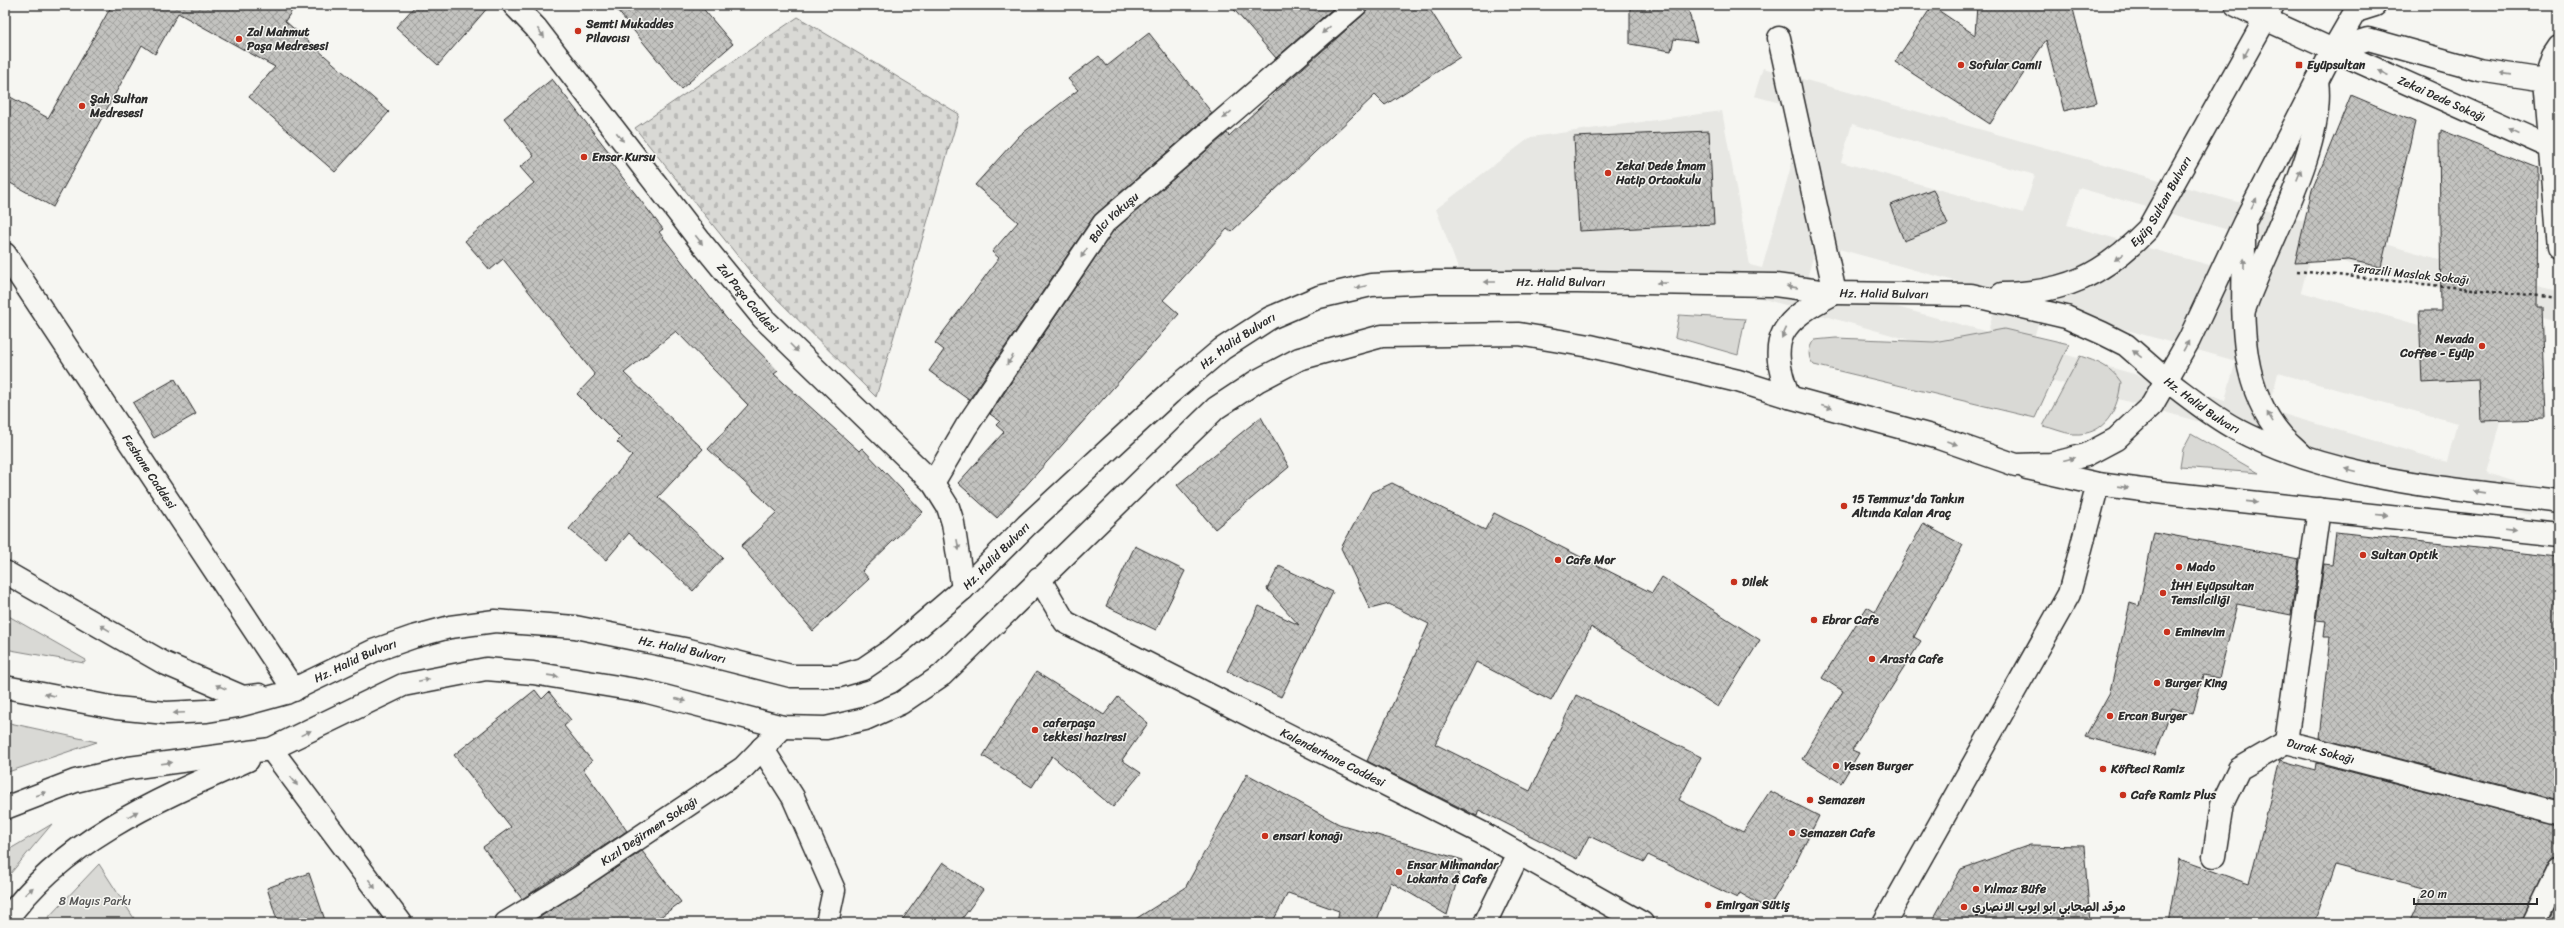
<svg xmlns="http://www.w3.org/2000/svg" width="2564" height="928" font-family="Sriracha,'Playpen Sans Arabic',sans-serif">
<style>
.built{fill:#e7e7e3;fill-rule:evenodd}
.green{fill:#d9d9d5;stroke:#828280}
.cemetery{fill:url(#cemetery-stones);stroke:#828280}
.building{fill:url(#building-cross-hatch);stroke:#2b2b2b}
.lines{fill:none;stroke-linecap:round;stroke-linejoin:round}
.lane-casing{stroke:#2b2b2b;stroke-width:25}
.street-casing{stroke:#2b2b2b;stroke-width:25}
.secondary-casing{stroke:#2b2b2b;stroke-width:25}
.primary-casing{stroke:#2b2b2b;stroke-width:25}
.path{stroke:#2b2b2b;stroke-width:2.5;stroke-dasharray:3 3;stroke-linecap:butt}
.lane{stroke:#f6f6f2;stroke-width:22}
.street{stroke:#f6f6f2;stroke-width:22}
.secondary{stroke:#f6f6f2;stroke-width:22}
.primary{stroke:#f6f6f2;stroke-width:22}
.oneway{fill:#90908e}
.poi-dot{fill:#c8321e;stroke:#f6f6f2;stroke-width:1.5}
.labels{text-anchor:middle;stroke-width:3;stroke-linejoin:round;paint-order:stroke}
.poi-label{font-size:12px;font-weight:bold;fill:#2b2b2b;stroke:#f6f6f2;text-anchor:start}
.street-label{font-size:12px;fill:#2b2b2b;stroke:#f6f6f2}
.park-label{font-size:12px;fill:#565656;stroke:#f6f6f2}
</style>
<defs>
<pattern id="cemetery-stones" width="16" height="16" patternUnits="userSpaceOnUse"><rect width="16" height="16" fill="#d9d9d5"/><path d="M2 7V4a2 2 0 0 1 4 0v3zM10 15v-3a2 2 0 0 1 4 0v3z" fill="#babab7"/></pattern>
<pattern id="building-cross-hatch" width="8" height="8" patternUnits="userSpaceOnUse"><rect width="8" height="8" fill="#c3c3c0"/><path d="M0 0l8 8M0 8l8-8" fill="none" stroke="#9f9f9c"/></pattern>
</defs>
<rect width="100%" height="100%" fill="#f6f6f2"/>
<filter id="ink" filterUnits="userSpaceOnUse"><feTurbulence type="fractalNoise" baseFrequency=".025" numOctaves="2"/><feDisplacementMap in="SourceGraphic" scale="8" xChannelSelector="R" yChannelSelector="G"/><feConvolveMatrix kernelMatrix="1 2 1 2 8 2 1 2 1" color-interpolation-filters="sRGB"/></filter>
<g filter="url(#ink)">
<path class="built" d="M1763,68L2559,293V322L2531,315L2487,473L2538,488L2530,515L1700,281L1459,271L1436,209L1531,137L1722,111L1750,265L1762,268L1807,110L1754,96ZM1852,124L2035,175L2023,213L1841,162ZM2079,188L2268,241L2259,279L2067,225ZM1817,243L1998,293L1988,332L1806,282ZM2311,253L2491,303L2480,342L2301,292ZM2043,306L2236,361L2225,400L2032,345ZM2278,373L2457,423L2447,462L2269,410Z"/>
<g class="green">
<path d="M1679,315L1745,319L1738,355L1675,337Z"/>
<path d="M2004,329L2069,344L2035,418L1814,365C1807,358 1808,348 1814,340L1836,338L1934,342Z"/>
<path d="M2080,356C2098,362 2110,366 2121,382C2118,409 2106,436 2073,434C2063,433 2053,428 2043,426Z"/>
<path d="M2191,434L2259,473L2180,467L2183,449Z"/>
<path d="M5,614L86,660L84,663L5,649Z"/>
<path d="M5,722L97,742L5,773Z"/>
<path d="M52,824L5,880V852Z"/>
<path d="M99,864L137,923H43Z"/>
</g>
<path class="cemetery" d="M798,17L959,114L876,397L753,275L635,128Z"/>
<g class="building">
<path d="M112,5H296L285,21L389,112L335,172L249,97L275,67L178,13L155,54L142,45L53,207L5,180V94L48,118Z"/>
<path d="M416,5H490L438,65L396,27Z"/>
<path d="M613,5H700L733,44L681,89Z"/>
<path d="M1230,5H1337L1276,58Z"/>
<path d="M1368,5H1427L1460,57L1385,105L1375,95L1231,232L1227,229L1163,300L1179,314L997,518L958,483L1004,432L996,425L1000,421L990,414L1113,231L1227,133L1229,136L1286,83L1364,14Z"/>
<path d="M1630,5H1687L1697,42L1674,39L1671,51L1630,44Z"/>
<path d="M1977,5H2072L2097,103L2064,111L2046,40L1990,124L1895,62L1932,6L1975,35Z"/>
<path d="M1149,33L1212,113L1094,216L969,400L929,371L944,350L935,343L999,258L992,252L1018,222L975,185L1019,136L1078,90L1068,79L1099,56L1107,66Z"/>
<path d="M552,79L612,156L608,159L663,229L659,232L726,318L778,371L774,374L859,451L862,448L923,512L862,571L869,579L813,631L741,546L777,512L708,449L748,405L676,331L624,373L703,449L658,497L723,558L693,591L629,533L606,560L569,529L632,456L617,442L621,438L577,394L595,375L503,259L490,270L465,241L534,183L520,167L534,156L504,118Z"/>
<path d="M2351,95L2415,122L2381,267L2349,260L2295,263L2312,190Z"/>
<path d="M2441,130L2538,168L2537,307H2542L2546,419L2481,421L2479,380L2422,383L2419,311H2441L2439,133H2441Z"/>
<path d="M1709,131L1714,224L1579,231L1574,137Z"/>
<path d="M1933,189L1948,224L1904,241L1890,205Z"/>
<path d="M175,379L196,414L154,438L133,403Z"/>
<path d="M1261,417L1289,467L1215,529L1177,485Z"/>
<path d="M1392,483L1485,530L1494,513L1652,593L1662,577L1760,640L1718,707L1591,627L1551,701L1476,662L1435,744L1530,791L1576,695L1701,757L1679,800L1743,832L1770,791L1819,816L1797,860L1768,909L1740,893L1737,898L1648,855L1644,862L1589,836L1577,859L1479,810L1477,816L1367,761L1429,624L1389,604L1370,609L1341,548L1371,493Z"/>
<path d="M1923,524L1963,545L1914,637L1921,641L1852,750L1859,753L1841,783L1802,759L1843,691L1822,678L1867,607L1875,612Z"/>
<path d="M2154,532L2299,559L2291,615L2237,604L2219,678L2203,675L2193,714L2172,708L2155,755L2085,737L2110,692L2130,603L2139,606Z"/>
<path d="M2336,532L2558,557L2559,800L2319,738L2330,637H2324L2326,621L2316,620L2324,564L2332,565Z"/>
<path d="M1135,546L1185,571L1156,630L1106,606Z"/>
<path d="M1279,566L1333,592L1281,697L1227,671L1259,606L1299,625L1267,589Z"/>
<path d="M1036,672L1104,715L1118,697L1148,723L1122,760L1141,773L1113,807L1052,756L1032,787L983,756Z"/>
<path d="M535,690L542,699L549,692L571,720L564,726L592,761L583,769L627,831L522,899L483,847L511,827L454,755Z"/>
<path d="M2280,760L2315,770L2316,763L2559,825V857L2552,858L2548,864L2521,923H2409L2425,888L2334,865L2314,923H2168L2179,859L2249,884Z"/>
<path d="M1247,774L1339,824L1463,860L1447,915L1391,882L1376,923H1337L1339,911L1288,893L1272,923H1129L1185,888Z"/>
<path d="M2030,845L2084,846L2090,923H1931L1961,869Z"/>
<path d="M642,851L681,902L652,923H540L537,919Z"/>
<path d="M943,862L983,890L959,923H900Z"/>
<path d="M309,873L326,923H278L267,888Z"/>
<path d="M2559,898V923H2547Z"/>
</g>
<g class="lines">
<g class="lane-casing">
<g id="lane">
<path d="M2356,11L2375,5"/>
<path d="M1779,38L1835,293"/>
<path d="M2244,310C2266,246 2326,147 2317,81"/>
<path d="M762,748L793,797L834,890L827,923"/>
<path d="M2214,856L2222,804L2239,769L2286,742"/>
</g>
</g>
<g class="street-casing">
<g id="street">
<path id="s1" d="M514,5L536,28L700,241L763,318L933,483L948,507L953,523L963,589"/>
<path d="M2236,5L2265,19"/>
<path id="s2" d="M2333,50L2550,147"/>
<path d="M2333,50L2368,39L2479,70L2545,80"/>
<path id="s3" d="M5,254L294,690"/>
<path id="s4" d="M933,483L966,427L1104,223L1356,5"/>
<path id="s5" d="M2319,509L2286,742L2559,813"/>
<path id="s6" d="M1039,578L1065,622L1484,834L1642,923"/>
<path d="M271,749L401,923"/>
<path id="s7" d="M506,923L570,884L743,768L783,727"/>
<path d="M1485,923L1519,853"/>
<path d="M1884,923L2069,594L2098,484"/>
<path d="M2533,923L2559,869"/>
</g>
</g>
<g class="secondary-casing">
<g id="secondary">
<path d="M2559,47L2553,56L2545,80L2559,247"/>
<path id="s8" d="M2166,380C2189,397 2210,415 2236,429C2334,481 2450,488 2559,502"/>
<path d="M2027,468L2098,484L2165,493L2559,535"/>
</g>
</g>
<g class="primary-casing">
<g id="primary">
<path d="M2265,19L2333,50"/>
<path d="M2244,228C2245,297 2232,379 2282,436C2289,443 2297,450 2304,457"/>
<path id="s9" d="M2002,294C2066,293 2103,275 2148,229L2273,5"/>
<path d="M1789,397C1766,337 1781,321 1835,293"/>
<path d="M5,572L164,663L243,697L260,695"/>
<path id="s10" d="M5,687L116,708L166,713L207,711L238,706L286,693L373,651L413,637L450,627L495,621L575,627L689,650L791,676H839L863,669L894,648L963,589L1027,525L1170,393L1222,349L1270,318L1319,297L1371,285L1435,282H1577L1775,285L1835,293L1971,295L2066,317L2102,333L2126,345L2166,380"/>
<path d="M5,808L75,781L129,768L271,749L403,685L486,669L533,673L648,692L783,727L826,728L865,719L901,703L942,675L1216,408L1257,381L1299,359L1382,336L1519,334L1590,346L1738,381L1789,397L1939,438L2016,465L2051,464L2086,455L2116,439L2152,405L2189,340L2244,223L2333,50L2359,5"/>
<path d="M5,922C62,840 159,799 248,760"/>
</g>
</g>
<path class="path" d="M2297,271L2559,298"/>
<use href="#lane" class="lane"/>
<use href="#street" class="street"/>
<use href="#secondary" class="secondary"/>
<use href="#primary" class="primary"/>
</g>
<defs><path id="oneway-solid" d="M-6-.8H1V-3.2L6.5 0L1 3.2V.8H-6Z"/></defs>
<g class="oneway">
<use href="#oneway-solid" transform="translate(1326 30) rotate(139)"/>
<use href="#oneway-solid" transform="translate(541 33) rotate(53)"/>
<use href="#oneway-solid" transform="translate(2246 53) rotate(119)"/>
<use href="#oneway-solid" transform="translate(2383 73) rotate(-156)"/>
<use href="#oneway-solid" transform="translate(2506 74) rotate(-172)"/>
<use href="#oneway-solid" transform="translate(1227 115) rotate(139)"/>
<use href="#oneway-solid" transform="translate(2514 131) rotate(-156)"/>
<use href="#oneway-solid" transform="translate(620 137) rotate(52)"/>
<use href="#oneway-solid" transform="translate(2299 175) rotate(-68)"/>
<use href="#oneway-solid" transform="translate(2254 203) rotate(-62)"/>
<use href="#oneway-solid" transform="translate(699 240) rotate(52)"/>
<use href="#oneway-solid" transform="translate(1084 253) rotate(124)"/>
<use href="#oneway-solid" transform="translate(2119 257) rotate(142)"/>
<use href="#oneway-solid" transform="translate(2244 264) rotate(-89)"/>
<use href="#oneway-solid" transform="translate(1490 282) rotate(180)"/>
<use href="#oneway-solid" transform="translate(1662 283) rotate(-179)"/>
<use href="#oneway-solid" transform="translate(1361 287) rotate(168)"/>
<use href="#oneway-solid" transform="translate(1792 287) rotate(-172)"/>
<use href="#oneway-solid" transform="translate(1784 333) rotate(115)"/>
<use href="#oneway-solid" transform="translate(2186 346) rotate(-61)"/>
<use href="#oneway-solid" transform="translate(794 348) rotate(45)"/>
<use href="#oneway-solid" transform="translate(2137 354) rotate(-142)"/>
<use href="#oneway-solid" transform="translate(1010 360) rotate(124)"/>
<use href="#oneway-solid" transform="translate(1827 407) rotate(14)"/>
<use href="#oneway-solid" transform="translate(2270 417) rotate(-121)"/>
<use href="#oneway-solid" transform="translate(1952 443) rotate(19)"/>
<use href="#oneway-solid" transform="translate(2069 459) rotate(-15)"/>
<use href="#oneway-solid" transform="translate(2351 470) rotate(-166)"/>
<use href="#oneway-solid" transform="translate(2123 487) rotate(8)"/>
<use href="#oneway-solid" transform="translate(2479 492) rotate(-172)"/>
<use href="#oneway-solid" transform="translate(2252 502) rotate(6)"/>
<use href="#oneway-solid" transform="translate(2382 515) rotate(5)"/>
<use href="#oneway-solid" transform="translate(2511 530) rotate(7)"/>
<use href="#oneway-solid" transform="translate(958 545) rotate(79)"/>
<use href="#oneway-solid" transform="translate(105 628) rotate(-149)"/>
<use href="#oneway-solid" transform="translate(553 676) rotate(8)"/>
<use href="#oneway-solid" transform="translate(424 680) rotate(-12)"/>
<use href="#oneway-solid" transform="translate(221 687) rotate(-157)"/>
<use href="#oneway-solid" transform="translate(50 695) rotate(-169)"/>
<use href="#oneway-solid" transform="translate(681 700) rotate(14)"/>
<use href="#oneway-solid" transform="translate(179 713) rotate(177)"/>
<use href="#oneway-solid" transform="translate(306 733) rotate(-26)"/>
<use href="#oneway-solid" transform="translate(167 763) rotate(-7)"/>
<use href="#oneway-solid" transform="translate(294 781) rotate(53)"/>
<use href="#oneway-solid" transform="translate(41 794) rotate(-20)"/>
<use href="#oneway-solid" transform="translate(133 814) rotate(-30)"/>
<use href="#oneway-solid" transform="translate(372 884) rotate(53)"/>
<use href="#oneway-solid" transform="translate(29 891) rotate(-42)"/>
</g>
</g>
<g class="poi-dot">
<circle cx="578" cy="31" r="4"/>
<circle cx="239" cy="39" r="4"/>
<circle cx="1961" cy="65" r="4"/>
<rect x="2295" y="61" width="8" height="8" rx="2"/>
<circle cx="82" cy="106" r="4"/>
<circle cx="584" cy="157" r="4"/>
<circle cx="1608" cy="173" r="4"/>
<circle cx="2482" cy="346" r="4"/>
<circle cx="1844" cy="506" r="4"/>
<circle cx="2363" cy="555" r="4"/>
<circle cx="1558" cy="560" r="4"/>
<circle cx="2179" cy="567" r="4"/>
<circle cx="1734" cy="582" r="4"/>
<circle cx="2163" cy="593" r="4"/>
<circle cx="1814" cy="620" r="4"/>
<circle cx="2167" cy="632" r="4"/>
<circle cx="1872" cy="659" r="4"/>
<circle cx="2157" cy="683" r="4"/>
<circle cx="2110" cy="716" r="4"/>
<circle cx="1035" cy="730" r="4"/>
<circle cx="1836" cy="766" r="4"/>
<circle cx="2103" cy="769" r="4"/>
<circle cx="2123" cy="795" r="4"/>
<circle cx="1810" cy="800" r="4"/>
<circle cx="1792" cy="833" r="4"/>
<circle cx="1265" cy="836" r="4"/>
<circle cx="1399" cy="872" r="4"/>
<circle cx="1976" cy="889" r="4"/>
<circle cx="1708" cy="905" r="4"/>
<circle cx="1964" cy="907" r="4"/>
</g>
<g class="labels">
<g class="poi-label">
<text x="586" y="28">Semti Mukaddes<tspan x="586" dy="14">Pilavcısı</tspan></text>
<text x="247" y="36">Zal Mahmut<tspan x="247" dy="14">Paşa Medresesi</tspan></text>
<text x="1969" y="69">Sofular Camii</text>
<text x="2307" y="69">Eyüpsultan</text>
<text x="90" y="103">Şah Sultan<tspan x="90" dy="14">Medresesi</tspan></text>
<text x="592" y="161">Ensar Kursu</text>
<text x="1616" y="170">Zekai Dede İmam<tspan x="1616" dy="14">Hatip Ortaokulu</tspan></text>
<text x="2474" y="343" text-anchor="end">Nevada<tspan x="2474" dy="14">Coffee - Eyüp</tspan></text>
<text x="1852" y="503">15 Temmuz'da Tankın<tspan x="1852" dy="14">Altında Kalan Araç</tspan></text>
<text x="2371" y="559">Sultan Optik</text>
<text x="1566" y="564">Cafe Mor</text>
<text x="2187" y="571">Mado</text>
<text x="1742" y="586">Dilek</text>
<text x="2171" y="590">İHH Eyüpsultan<tspan x="2171" dy="14">Temsilciliği</tspan></text>
<text x="1822" y="624">Ebrar Cafe</text>
<text x="2175" y="636">Eminevim</text>
<text x="1880" y="663">Arasta Cafe</text>
<text x="2165" y="687">Burger King</text>
<text x="2118" y="720">Ercan Burger</text>
<text x="1043" y="727">caferpaşa<tspan x="1043" dy="14">tekkesi haziresi</tspan></text>
<text x="1844" y="770">Yesen Burger</text>
<text x="2111" y="773">Köfteci Ramiz</text>
<text x="2131" y="799">Cafe Ramiz Plus</text>
<text x="1818" y="804">Semazen</text>
<text x="1800" y="837">Semazen Cafe</text>
<text x="1273" y="840">ensari konağı</text>
<text x="1407" y="869">Ensar Mihmandar<tspan x="1407" dy="14">Lokanta &amp; Cafe</tspan></text>
<text x="1984" y="893">Yılmaz Büfe</text>
<text x="1716" y="909">Emirgan Sütiş</text>
<text x="1972" y="911">مرقد الصحابي ابو ايوب الانصاري</text>
</g>
<g class="street-label">
<text dy="4" stroke="none"><textPath href="#s2" startOffset="119">Zekai Dede Sokağı</textPath></text>
<text dy="4" stroke="none"><textPath href="#s9" startOffset="195">Eyüp Sultan Bulvarı</textPath></text>
<text dy="4" stroke="none"><textPath href="#s4" startOffset="322">Balcı Yokuşu</textPath></text>
<text transform="translate(2411 274) rotate(6)" y="4">Terazili Maslak Sokağı</text>
<text dy="4" stroke="none"><textPath href="#s10" startOffset="1718">Hz. Halid Bulvarı</textPath></text>
<text dy="4" stroke="none"><textPath href="#s10" startOffset="2042">Hz. Halid Bulvarı</textPath></text>
<text dy="4" stroke="none"><textPath href="#s1" startOffset="375">Zal Paşa Caddesi</textPath></text>
<text dy="4" stroke="none"><textPath href="#s10" startOffset="1382">Hz. Halid Bulvarı</textPath></text>
<text dy="4" stroke="none"><textPath href="#s8" startOffset="44">Hz. Halid Bulvarı</textPath></text>
<text dy="4" stroke="none"><textPath href="#s3" startOffset="261">Feshane Caddesi</textPath></text>
<text dy="4" stroke="none"><textPath href="#s10" startOffset="1058">Hz. Halid Bulvarı</textPath></text>
<text dy="4" stroke="none"><textPath href="#s10" startOffset="698">Hz. Halid Bulvarı</textPath></text>
<text dy="4" stroke="none"><textPath href="#s10" startOffset="362">Hz. Halid Bulvarı</textPath></text>
<text dy="4" stroke="none"><textPath href="#s5" startOffset="271">Durak Sokağı</textPath></text>
<text dy="4" stroke="none"><textPath href="#s6" startOffset="351">Kalenderhane Caddesi</textPath></text>
<text dy="4" stroke="none"><textPath href="#s7" startOffset="170">Kızıl Değirmen Sokağı</textPath></text>
</g>
<g class="park-label">
<text x="95" y="905">8 Mayıs Parkı</text>
</g>
</g>
<rect width="2564" height="928" fill="none" stroke="#f6f6f2" stroke-width="20"/>
<rect x="10" y="10" width="2544" height="908" fill="none" stroke="#2b2b2b" stroke-width="1.5" filter="url(#ink)"/>
<path d="M2414 898v6h123v-6" fill="none" stroke="#2b2b2b" stroke-width="2"/>
<text x="2420" y="898" font-size="12" fill="#2b2b2b" stroke="#f6f6f2" stroke-width="3" paint-order="stroke">20 m</text>
</svg>
